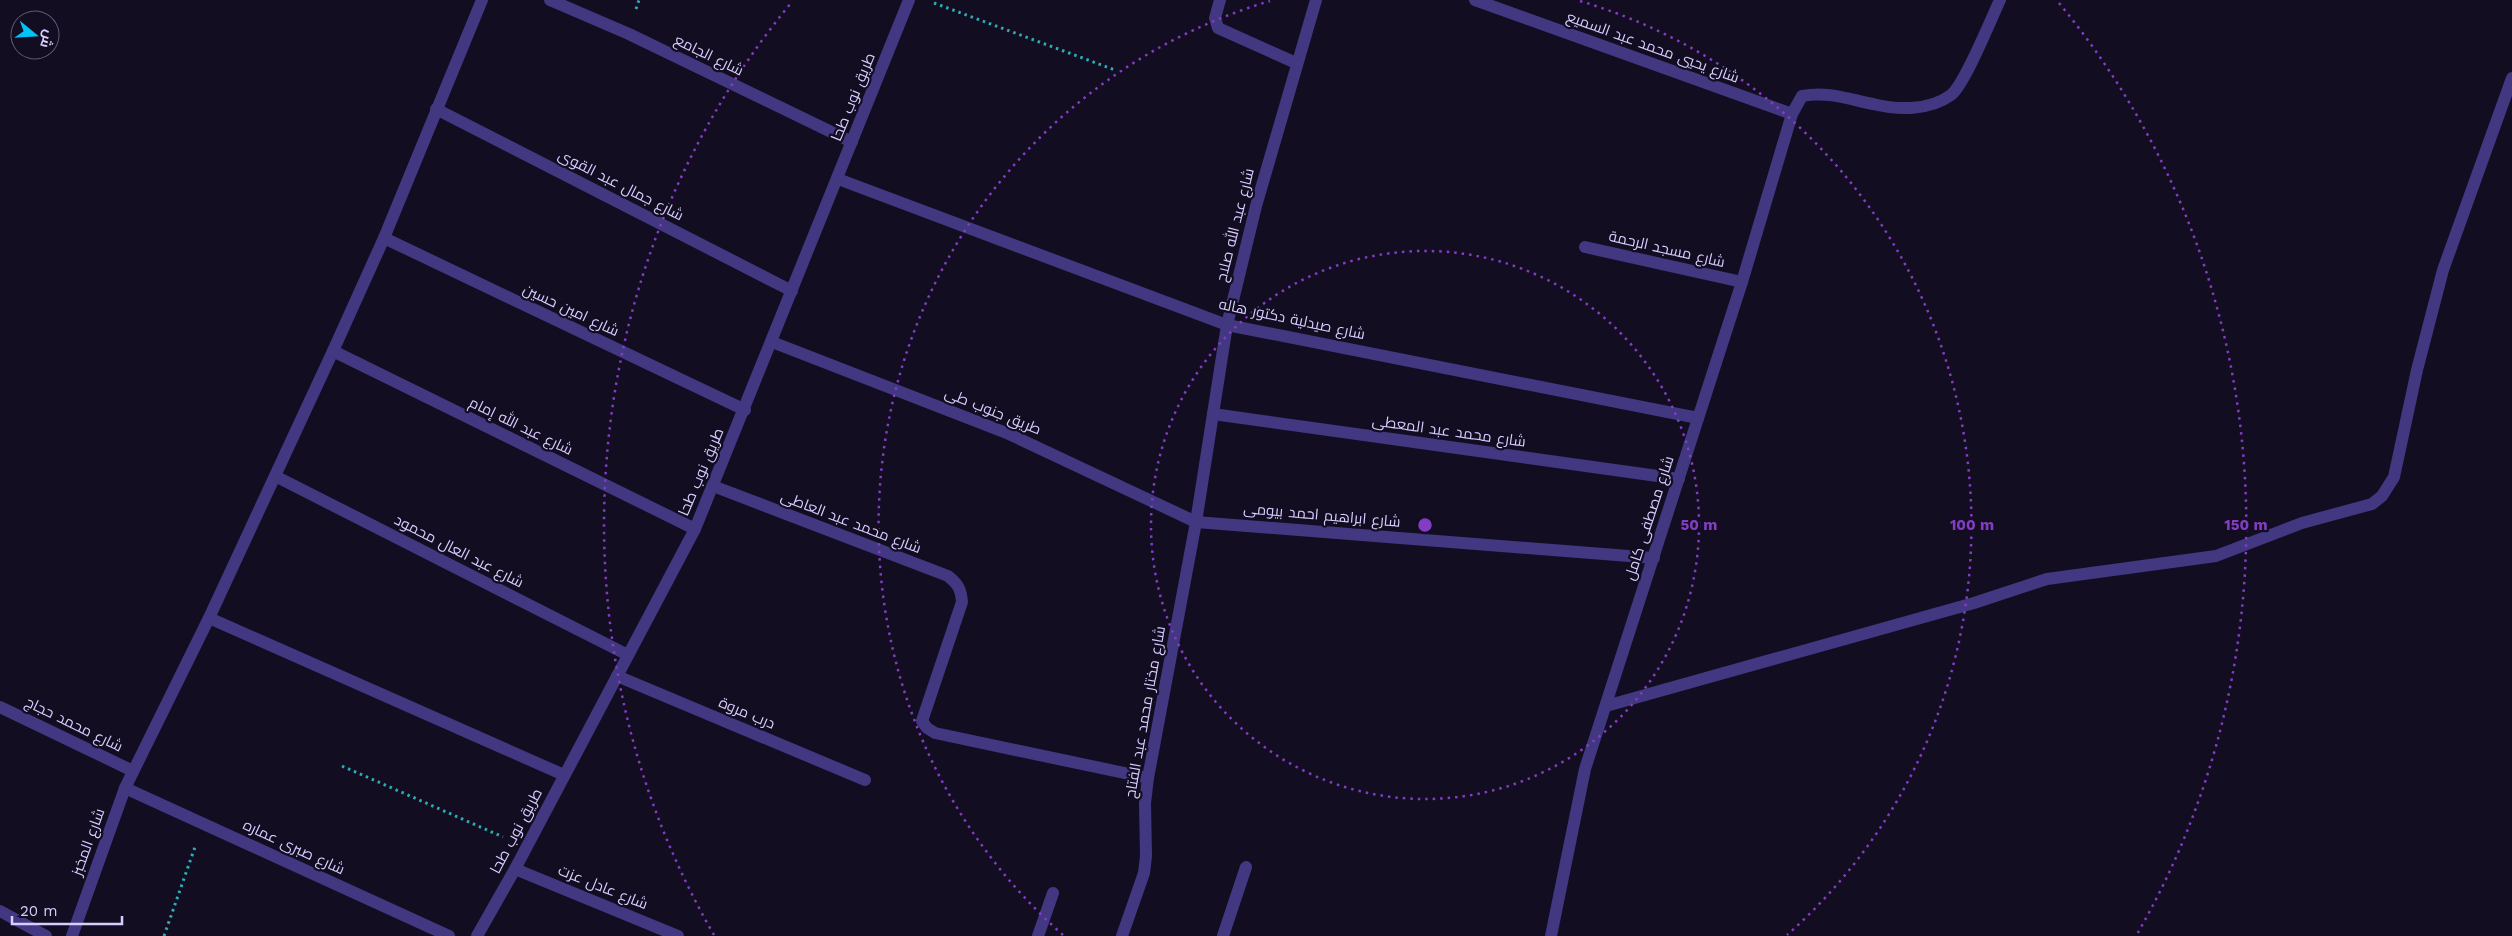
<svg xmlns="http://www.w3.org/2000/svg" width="2512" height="936" font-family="'Work Sans',Cairo,sans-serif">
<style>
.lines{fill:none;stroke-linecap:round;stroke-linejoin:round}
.path{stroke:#2cadb4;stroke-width:3;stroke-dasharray:2.5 4;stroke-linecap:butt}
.minor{stroke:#423781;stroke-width:12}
.ring{fill:none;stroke:#843cc5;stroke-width:2.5;stroke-dasharray:2.5 5}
.labels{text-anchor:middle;stroke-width:4.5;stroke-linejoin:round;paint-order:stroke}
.street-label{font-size:15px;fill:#d8cdff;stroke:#120d21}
.centre{fill:#843cc5;stroke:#120d21;stroke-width:2.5}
.ring-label{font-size:15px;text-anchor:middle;font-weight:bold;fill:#843cc5;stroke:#120d21;stroke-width:4.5;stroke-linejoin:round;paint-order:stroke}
</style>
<rect width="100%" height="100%" fill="#120d21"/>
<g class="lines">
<g class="path">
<path d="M934,3L1115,70"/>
<path d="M636,9L639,0"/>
<path d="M342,766L503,837"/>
<path d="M164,936L195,847"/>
</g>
<g class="minor">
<path d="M550,0L629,34L852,142"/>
<path d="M1220,0L1215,18L1218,28L1296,63"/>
<path d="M1475,0L1792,114"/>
<path d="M436,109L792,291"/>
<path d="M838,179L1227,325L1698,418"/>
<path d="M384,238L745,410"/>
<path d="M1585,247L1742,282"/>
<path d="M772,342L1009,434L1196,522L1654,558"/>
<path d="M333,351L695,529"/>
<path d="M1213,414L1679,479"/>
<path d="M275,476L628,655"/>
<path d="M713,486L948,576C958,584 961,589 962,602L922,721L927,728L935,733L1148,778"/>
<path d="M209,618L564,775"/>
<path d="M617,676L865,780"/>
<path d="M1606,706L1974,603L2047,579L2216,556L2302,523L2372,504L2382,496L2394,477L2417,370L2443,270L2512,78"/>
<path d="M0,707L133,771"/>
<path d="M125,788L449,936"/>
<path d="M515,869L678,936"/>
<path d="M0,911L46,936"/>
<path d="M72,936L125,788L209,618L333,351L384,238L482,0"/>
<path d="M477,936L515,869L695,529L909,0"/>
<path d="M1038,936L1053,893"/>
<path d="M1122,936L1144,873L1146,856L1145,803L1148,778L1196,522L1227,325L1256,206L1316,0"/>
<path d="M1223,936L1246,867"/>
<path d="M1551,936L1585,769L1742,282L1792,114L1802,96C1828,91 1848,99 1873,104C1898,110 1929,111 1951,95C1965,84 1991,19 2000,0"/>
</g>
</g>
<g class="ring">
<circle cx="1425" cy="525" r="274"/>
<path d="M1063 935A547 547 0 0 1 1270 1M1580 1A547 547 0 0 1 1787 935"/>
<path d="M714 935A821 821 0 0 1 791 3M2059 3A821 821 0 0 1 2136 936"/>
</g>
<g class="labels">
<g class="street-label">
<text transform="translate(1653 47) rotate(20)" y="5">شارع يحيي محمد عبد السميع</text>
<text transform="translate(709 55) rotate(26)" y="5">شارع الجامع</text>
<text transform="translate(853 97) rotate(-68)" y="5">طريق نوب طحا</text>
<text transform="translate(621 185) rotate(27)" y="5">شارع جمال عبد القوى</text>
<text transform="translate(1235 225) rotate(-76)" y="5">شارع عبد الله صلاح</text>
<text transform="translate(1667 249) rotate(13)" y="5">شارع مسجد الرحمة</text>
<text transform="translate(571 310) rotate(25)" y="5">شارع امين حسين</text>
<text transform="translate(1292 319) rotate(12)" y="5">شارع صيدلية دكتور هاله</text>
<text transform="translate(993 411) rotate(22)" y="5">طريق جنوب طى</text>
<text transform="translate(521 426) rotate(26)" y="5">شارع عبد الله إمام</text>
<text transform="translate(1449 431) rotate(8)" y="5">شارع محمد عبد المعطى</text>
<text transform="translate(701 472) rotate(-67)" y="5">طريق نوب طحا</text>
<text transform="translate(1322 515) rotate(5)" y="5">شارع ابراهيم احمد بيومى</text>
<text transform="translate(1649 518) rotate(-72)" y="5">شارع مصطفى كامل</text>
<text transform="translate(851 522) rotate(21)" y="5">شارع محمد عبد العاطى</text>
<text transform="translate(459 551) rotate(27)" y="5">شارع عبد العال محمود</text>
<text transform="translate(1145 712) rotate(-80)" y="5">شارع مختار محمد عبد الفتاح</text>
<text transform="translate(747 713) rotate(23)" y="5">درب مروة</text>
<text transform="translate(74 724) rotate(26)" y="5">شارع محمد حجاج</text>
<text transform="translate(516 831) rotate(-62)" y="5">طريق نوب طحا</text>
<text transform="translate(88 842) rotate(-70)" y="5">شارع المخبز</text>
<text transform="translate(294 847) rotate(25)" y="5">شارع صبرى عماره</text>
<text transform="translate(603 887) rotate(22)" y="5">شارع عادل عزت</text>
</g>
</g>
<circle cx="1425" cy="525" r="8" class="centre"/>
<g class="ring-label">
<text x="1699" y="530">50 m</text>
<text x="1972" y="530">100 m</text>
<text x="2246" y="530">150 m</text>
</g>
<g transform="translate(35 35) rotate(108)"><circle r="24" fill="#120d21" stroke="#615a7a"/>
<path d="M0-4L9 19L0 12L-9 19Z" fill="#00c4f8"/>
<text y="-8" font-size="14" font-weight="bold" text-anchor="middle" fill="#d8cdff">ش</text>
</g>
<path d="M12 916v8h110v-8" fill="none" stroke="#d8cdff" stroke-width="2.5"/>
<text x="20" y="916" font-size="15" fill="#d8cdff" stroke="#120d21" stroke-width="4" paint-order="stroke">20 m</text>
</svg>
